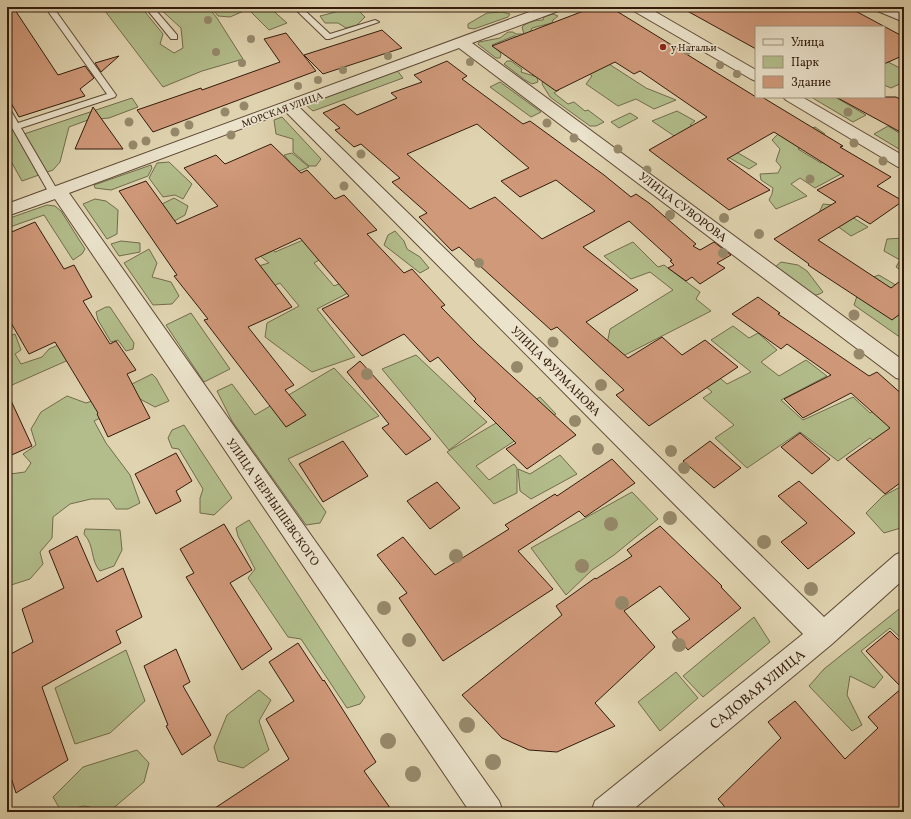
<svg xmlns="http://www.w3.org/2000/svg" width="911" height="819" font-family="Vollkorn,serif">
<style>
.green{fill:#b2bd8b;stroke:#726c4c}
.building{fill:#d0997a;stroke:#331b0c;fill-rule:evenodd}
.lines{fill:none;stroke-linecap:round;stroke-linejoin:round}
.lane-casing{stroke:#5e4935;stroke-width:2}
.street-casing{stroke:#5e4935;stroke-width:2}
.lane{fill:#ebe3cc;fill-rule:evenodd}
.street{fill:#ebe3cc;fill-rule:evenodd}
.tree{fill:#96896b}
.poi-dot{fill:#8f2418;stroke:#ebe3cc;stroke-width:1.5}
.labels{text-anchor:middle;stroke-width:3.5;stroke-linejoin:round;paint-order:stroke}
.far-poi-label{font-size:10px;fill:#331b0c;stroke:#ebe3cc;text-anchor:start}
.far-street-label{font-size:10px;fill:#331b0c;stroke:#ebe3cc}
.street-label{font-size:12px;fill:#331b0c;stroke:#ebe3cc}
.near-street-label{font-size:14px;fill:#331b0c;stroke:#ebe3cc}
</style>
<rect width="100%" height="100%" fill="#e0d4b0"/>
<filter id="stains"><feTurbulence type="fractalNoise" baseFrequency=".005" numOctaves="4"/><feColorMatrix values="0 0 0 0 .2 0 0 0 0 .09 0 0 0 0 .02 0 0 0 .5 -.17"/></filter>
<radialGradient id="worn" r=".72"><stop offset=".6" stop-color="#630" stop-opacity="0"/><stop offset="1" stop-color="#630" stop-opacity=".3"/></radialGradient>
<g class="green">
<path d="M102,7H141L163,34L160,44L174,53L183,48L181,28L158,7H208L217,18L243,59L202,71L163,87Z"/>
<path d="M211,7H243L246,10L230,17L218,16Z"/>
<path d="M246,7H269L287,23L269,30Z"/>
<path d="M355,7L365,17L357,25L346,28L338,23H325L320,16Z"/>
<path d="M502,12L510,14L508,17L474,29L468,28V24L487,13Z"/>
<path d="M553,14L558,16L553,20L552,23L532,28L530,33L519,37L514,36L492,45L500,52L501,55L500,58H496L478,44L479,42L500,38L508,32H513L516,34H524L522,27C527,22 536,20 543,20L544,17Z"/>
<path d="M595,55L646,88L676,100L654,109L636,99L618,106L586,84L592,76L579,66Z"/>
<path d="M884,60L904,70V82L891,88L884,85Z"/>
<path d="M507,61H511L522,69L521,72L537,77L538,82L532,84L525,80L504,64Z"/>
<path d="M396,69L403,78L313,111L306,105Z"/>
<path d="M543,80L559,90L554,93L568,104L574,102L585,111L588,110L604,122L596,126H590L550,97L542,84Z"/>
<path d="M500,82L541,112L531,117L490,87Z"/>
<path d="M811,97H835L866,115L853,122Z"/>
<path d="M132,98L138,107L109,118L88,120L69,127L60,162L53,170L22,181L7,154V104L24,134Z"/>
<path d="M677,111L695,121L690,125L757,164L749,169L719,152L707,158L652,121Z"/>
<path d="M630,113L638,118L619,128L611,122Z"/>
<path d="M282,117L321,159L316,166H309L293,152V139L276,134L274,120Z"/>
<path d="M888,126L904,136V152L874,134Z"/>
<path d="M785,127L798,134L815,127L825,134L798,149L821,163L833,158L841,174L815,188L800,178L791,184L807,196L776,209L769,200L772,194L773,188L761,180L760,174L778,173L781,167L776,161L780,149L772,140Z"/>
<path d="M292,153L309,167L259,188L273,170L290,162L284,155Z"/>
<path d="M169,162L192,184L183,199L175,195L163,197L149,178L157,163Z"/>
<path d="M151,165L152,168L148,176L111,190L95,188L94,185Z"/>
<path d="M174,198L188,206L185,215L164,227L160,205Z"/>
<path d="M95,199L106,201L118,210L117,234L107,239L83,204Z"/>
<path d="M823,204L833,205L868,227L851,236L819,213Z"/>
<path d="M47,205L55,206L61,211L85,249L82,254L73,260L44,215L7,228V219Z"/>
<path d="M248,224L275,252L308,238L326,256L314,263L334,286L366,272L348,293L317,309L355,357L312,372L265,337L267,323L299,306L280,283L238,302L241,271L269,263L253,250Z"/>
<path d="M395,231L404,241L407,249L420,257L429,268L420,273L384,245L388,235Z"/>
<path d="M904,238V272L896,267L900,260L884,251L887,239Z"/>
<path d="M121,241L140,243V252L119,256L111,244Z"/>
<path d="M633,242L658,267L664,265L700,292L696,299L711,311L621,357L607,344L610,329L673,290L650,272L631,279L604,256Z"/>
<path d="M149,249L157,263L152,277L171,282L179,296L172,304L153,305L124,263Z"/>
<path d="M781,262L798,265L807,271L823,292C807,304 786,278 774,268Z"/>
<path d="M879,275L904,290V340L854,305L862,281Z"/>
<path d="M106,307H110L134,343L133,349L126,351L118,340L111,342L98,320L96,312Z"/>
<path d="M191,313L230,369L204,382L166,325Z"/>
<path d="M733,326L749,338L758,333L777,350L761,362L779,376L806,360L827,376L781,400L803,420L853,397L870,413L875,410L904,433L897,461L870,438L838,461L800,432L747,468L715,438L734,425L703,398L712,392L678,362L691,354L727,384L751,372L711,340Z"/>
<path d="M15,334L21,350L15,354L21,364L42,357L49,349L65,342L73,358L12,385L7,381V337Z"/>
<path d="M416,355L487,422L449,450L382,369Z"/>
<path d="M334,368L379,416L288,459L326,512L320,523L306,525L232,421L217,391L232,384L255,415Z"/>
<path d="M152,374L156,378L169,401L155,407L140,399L94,421L106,443L130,475L140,503L128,509H116L109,499H91L70,504L53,517L52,538L40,552L43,564L30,579L11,585L7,573V478L10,474L25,472L31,463L23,454L36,445L31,429L41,412L67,396L86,403L112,394Z"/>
<path d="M540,397L556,414L476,466L489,480L514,464L517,468V493L494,504L447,452Z"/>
<path d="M184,425L232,498L214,515L200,513V498L203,489L179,449L172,448L168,438L172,430Z"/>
<path d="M560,455L577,474L531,499L520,491L518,469L530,474Z"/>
<path d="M904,485V527L884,533L866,513L883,496Z"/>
<path d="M632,492L658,519L614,555L592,570L566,595L531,548Z"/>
<path d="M249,520L365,697L360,704L347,708L301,639L288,637L248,578L255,569L238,536L236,528Z"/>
<path d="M85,529L120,530L122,550L114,566L100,571C90,560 95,546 84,534Z"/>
<path d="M899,609L904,613V641L890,628L861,651L883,677L874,688L850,676L847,695L862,725L852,731L809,686L824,669Z"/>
<path d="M754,617L770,642L703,697L683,676Z"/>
<path d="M126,650L145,701L110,733L75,744L55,688Z"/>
<path d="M676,672L698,698L660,731L638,702Z"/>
<path d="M259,690L271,700L259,721L269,750L243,768L218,761L214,747L227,715Z"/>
<path d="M137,750L149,763L144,782L110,811L84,806L61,811L53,797L83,767Z"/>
</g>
<g class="building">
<path d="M7,7H13L58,75L85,66L94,78L80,89L85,96L19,117L7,96Z"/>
<path d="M594,7H610L756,97H762L843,146L840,147L891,177L877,186L903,201L870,224L857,216L818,240L891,288L904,278V311L892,320L808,265L809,264L774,239L836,202L817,190L844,176L774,132L727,159L770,190L729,210L649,150L707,117L640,71L634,74L615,62L556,91L492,46Z"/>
<path d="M680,7H848L904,37V55L884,64V27H756V49Z"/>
<path d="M382,30L402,48L323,74L304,55Z"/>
<path d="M286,33L316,71L153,132L137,110L201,88L202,90L280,62L264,39Z"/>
<path d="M119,56L101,72L95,63Z"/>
<path d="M447,61L467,76L462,79L523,124L530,121L604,175L631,197L636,194L649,203L696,244L693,246L700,250L714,242L731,255L717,263L725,268L700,284L692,277L686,281L668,268L674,265L670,261L672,260L629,221L583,247L638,290L586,322L628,358L662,337L682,355L705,340L738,367L649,426L616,395L624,390L557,327L551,330L459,247L452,251L419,217L427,213L392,182L400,178L361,144L354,147L335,130L340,128L323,113L344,104L357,115L397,98L391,93L422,82L414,75ZM477,124L529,168L501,181L520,197L556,180L595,211L542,239L495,197L470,209L407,154Z"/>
<path d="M836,97H896L904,101V134Z"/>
<path d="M93,107L123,149H75Z"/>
<path d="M271,144L301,173L307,170L335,199L344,195L377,230L367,234L404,273L412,269L445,305L441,307L477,344L576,435L527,469L506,449L516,443L474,401L476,399L438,357L430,362L404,334L362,356L322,309L349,296L300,238L255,259L292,307L248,327L294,385L285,390L306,415L286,427L204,320L208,319L174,276L177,275L119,191L146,181L177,224L218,206L184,168L216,155L225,164Z"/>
<path d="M35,222L64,269L74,265L92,297L83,301L110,344L116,341L136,370L127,374L150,418L108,437L97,414L98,413L55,342L29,354L7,316V234Z"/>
<path d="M758,297L780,313L778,314L869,376L877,372L904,396V480L885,494L846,459L890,428L851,393L803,418L784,399L831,375L787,344L781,349L732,314Z"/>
<path d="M360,361L431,439L406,455L382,428L389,424L347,372Z"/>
<path d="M7,392L32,446L7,457Z"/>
<path d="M800,433L830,459L812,474L781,447Z"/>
<path d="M343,441L368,476L323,502L299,464Z"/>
<path d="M710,441L741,468L714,488L683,461Z"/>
<path d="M176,453L192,481L176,491L181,501L156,514L135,474Z"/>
<path d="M612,459L635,483L585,517L579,511L518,551L553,589L443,661L399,598L407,593L377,555L403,537L435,575L509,529L505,525L555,494L557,496Z"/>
<path d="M799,481L855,533L808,569L781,542L807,523L778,496Z"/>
<path d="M437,482L460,508L430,529L407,501Z"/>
<path d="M224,524L252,570L230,583L272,649L242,670L186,577L194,573L180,549Z"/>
<path d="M660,526L722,586L721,587L741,608L688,650L672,632L690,619L660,586L624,611L655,647L595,703L615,726L557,752L529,750L502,738L462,695L562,615L556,606L595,578L596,579L632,556L627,550Z"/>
<path d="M77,536L97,582L123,568L142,617L116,631L121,643L42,687L68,760L16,793L7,765V656L33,642L22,609L64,588L49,551Z"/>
<path d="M890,631L904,645V812H729L718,799L781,738L768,722L795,701L845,759L878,728L868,717L902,688L866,651Z"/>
<path d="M298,643L323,681L324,680L376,762L364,771L393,812H209L289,759L266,719L294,701L269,662Z"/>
<path d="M176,649L190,682L183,686L211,735L182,755L166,726L168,725L144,666Z"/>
</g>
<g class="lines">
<g class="lane-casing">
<g id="lane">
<path d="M45,7H53L116,95L115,97L21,128L59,193L54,196L49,193L7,119V108L10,109L18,123L107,94Z"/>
<path d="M145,7H153L177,35V39H171Z"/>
<path d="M293,7H301L330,34L375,20L379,22L329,39H326Z"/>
</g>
</g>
<g class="street-casing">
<g id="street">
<path d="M543,7H563L561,10L472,43L904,361V380L896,378L459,48L299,107L824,617L895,555L904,551V579L832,644L630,812H591L595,801L803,634L286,112L69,193L499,801L503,812H470L55,199L7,216V204Z"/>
<path d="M630,7H647L756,70V81L751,79L632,10Z"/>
<path d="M873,7H891L904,13V22L875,10Z"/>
<path d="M783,97H802L904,156V168L898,167L786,100Z"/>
</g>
</g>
<use href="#lane" class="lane"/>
<use href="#street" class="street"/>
</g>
<g class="tree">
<circle cx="208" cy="20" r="4"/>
<circle cx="251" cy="39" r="4"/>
<circle cx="687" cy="51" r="4"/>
<circle cx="216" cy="52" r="4"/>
<circle cx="388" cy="56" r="4"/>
<circle cx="470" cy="62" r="4"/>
<circle cx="242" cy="63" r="4"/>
<circle cx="720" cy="65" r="4"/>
<circle cx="343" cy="70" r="4"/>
<circle cx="737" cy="74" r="4"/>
<circle cx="318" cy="80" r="4"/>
<circle cx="298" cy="86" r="4"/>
<circle cx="244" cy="106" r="4.5"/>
<circle cx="225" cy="112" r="4.5"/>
<circle cx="848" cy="112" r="4.5"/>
<circle cx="129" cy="122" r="4.5"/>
<circle cx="547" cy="123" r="4.5"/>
<circle cx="189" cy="125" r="4.5"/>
<circle cx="175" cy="132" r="4.5"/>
<circle cx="231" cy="135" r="4.5"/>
<circle cx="574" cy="138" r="4.5"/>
<circle cx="146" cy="141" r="4.5"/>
<circle cx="854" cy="143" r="4.5"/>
<circle cx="133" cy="145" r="4.5"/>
<circle cx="618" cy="149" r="4.5"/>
<circle cx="361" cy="154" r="4.5"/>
<circle cx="883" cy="161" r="4.5"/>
<circle cx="647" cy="170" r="4.5"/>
<circle cx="810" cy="179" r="4.5"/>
<circle cx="344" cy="186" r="4.5"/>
<circle cx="670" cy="215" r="5"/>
<circle cx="724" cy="218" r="5"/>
<circle cx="759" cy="234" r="5"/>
<circle cx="723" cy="253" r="5"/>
<circle cx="479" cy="263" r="5"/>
<circle cx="854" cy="315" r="5.5"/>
<circle cx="553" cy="342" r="5.5"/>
<circle cx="859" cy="354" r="5.5"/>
<circle cx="517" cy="367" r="6"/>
<circle cx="367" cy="374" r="6"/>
<circle cx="601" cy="385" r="6"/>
<circle cx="575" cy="421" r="6"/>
<circle cx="598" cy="449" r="6"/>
<circle cx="671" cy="451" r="6"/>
<circle cx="684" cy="468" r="6"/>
<circle cx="670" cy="518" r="7"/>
<circle cx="611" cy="524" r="7"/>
<circle cx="764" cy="542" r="7"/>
<circle cx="456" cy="556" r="7"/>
<circle cx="582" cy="566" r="7"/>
<circle cx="811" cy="589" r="7"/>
<circle cx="622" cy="603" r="7"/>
<circle cx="384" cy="608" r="7"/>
<circle cx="409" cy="640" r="7"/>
<circle cx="679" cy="645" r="7"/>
<circle cx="467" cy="725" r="8"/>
<circle cx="388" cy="741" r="8"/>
<circle cx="493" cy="762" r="8"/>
<circle cx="413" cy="774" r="8"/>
</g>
<circle class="poi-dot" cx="663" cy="47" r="4"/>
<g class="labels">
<g class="far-poi-label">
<text x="671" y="51">у Натальи</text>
</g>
<g class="far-street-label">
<text transform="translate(282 109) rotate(-20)" y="4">МОРСКАЯ УЛИЦА</text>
</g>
<g class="street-label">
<text transform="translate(683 207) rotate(37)" y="4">УЛИЦА СУВОРОВА</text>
<text transform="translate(556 371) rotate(45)" y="4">УЛИЦА ФУРМАНОВА</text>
<text transform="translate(273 502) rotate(55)" y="4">УЛИЦА ЧЕРНЫШЕВСКОГО</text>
</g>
<g class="near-street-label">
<text transform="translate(757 689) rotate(-39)" y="5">САДОВАЯ УЛИЦА</text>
</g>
</g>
<rect width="911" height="819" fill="none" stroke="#e0d4b0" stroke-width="24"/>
<rect x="8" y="8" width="895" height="803" fill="none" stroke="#331b0c" stroke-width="2"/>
<rect x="12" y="12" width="887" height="795" fill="none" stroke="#331b0c"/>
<rect x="755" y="26" width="130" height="72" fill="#ebe3cc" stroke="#a1937f"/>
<rect x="763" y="39" width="20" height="6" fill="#ebe3cc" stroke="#a1937f"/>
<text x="791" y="46" font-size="12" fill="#331b0c">Улица</text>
<rect x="763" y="56" width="20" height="12" fill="#b2bd8b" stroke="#a1937f"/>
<text x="791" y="66" font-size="12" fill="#331b0c">Парк</text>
<rect x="763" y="76" width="20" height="12" fill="#d0997a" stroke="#a1937f"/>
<text x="791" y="86" font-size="12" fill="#331b0c">Здание</text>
<rect width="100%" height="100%" filter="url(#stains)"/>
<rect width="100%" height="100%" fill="url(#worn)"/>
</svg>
